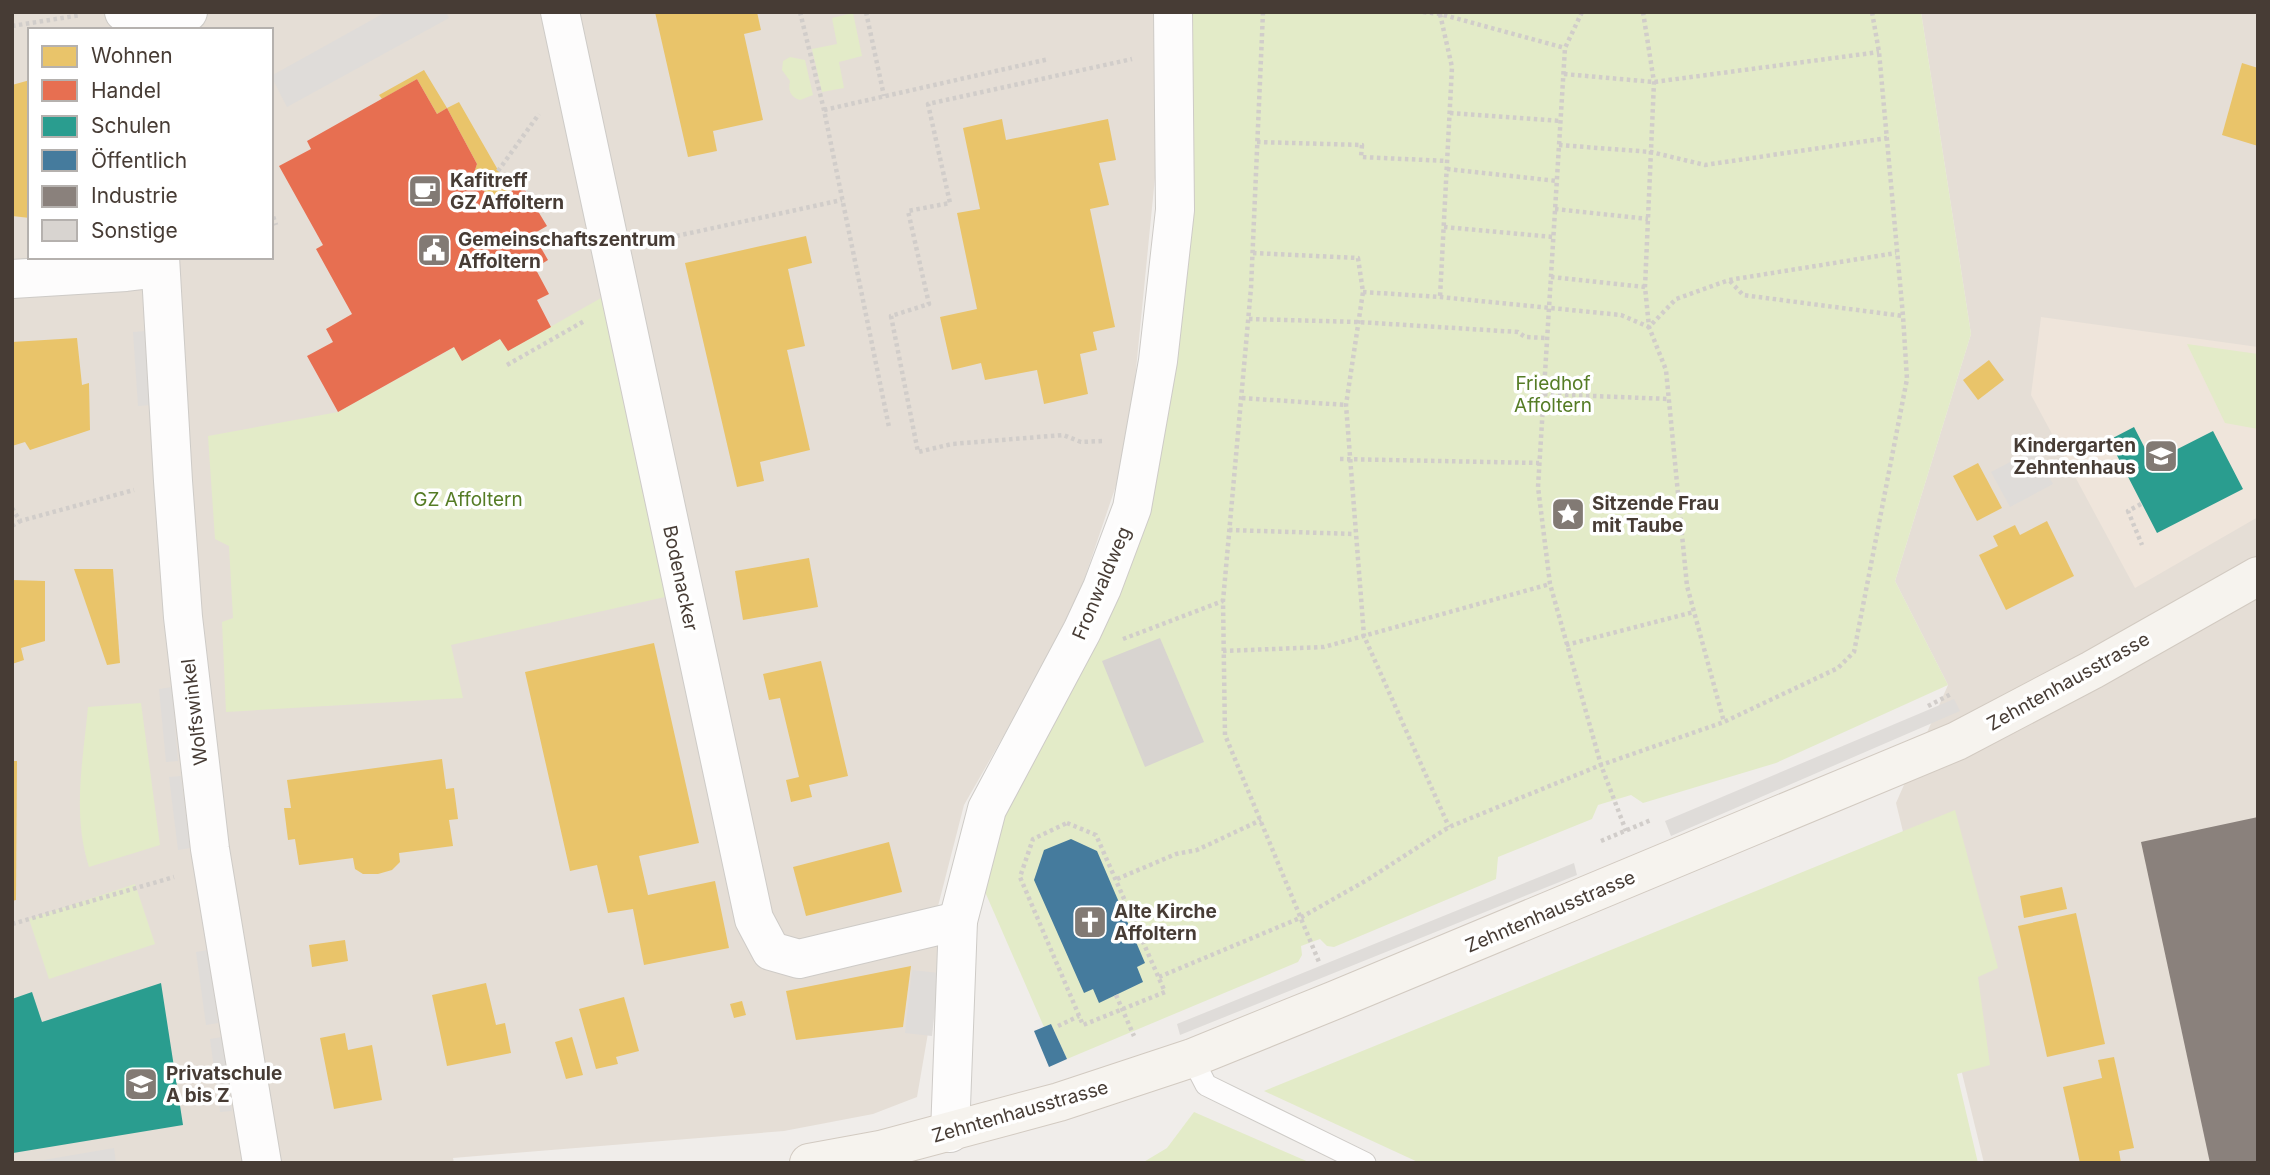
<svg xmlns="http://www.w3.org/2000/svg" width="2270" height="1175" font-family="Inter,sans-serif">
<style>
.residential{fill:#e5ded6;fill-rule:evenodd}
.education{fill:#efe5db}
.green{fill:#e3ebc8}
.parking{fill:#dfdcd9}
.homes{fill:#e9c46a}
.shops{fill:#e76f51}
.schools{fill:#2a9d8f}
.public{fill:#457b9d}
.industry{fill:#8a817c}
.building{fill:#d8d4d0}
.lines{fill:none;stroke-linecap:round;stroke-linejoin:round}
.lane-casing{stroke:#cecbc7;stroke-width:23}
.street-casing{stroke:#cecbc7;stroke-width:40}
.secondary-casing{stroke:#d2cac1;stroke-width:40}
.path{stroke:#d1cdca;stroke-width:4.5;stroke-dasharray:3.5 3.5;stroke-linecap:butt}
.lane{stroke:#fdfcfc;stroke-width:21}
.street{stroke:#fdfcfc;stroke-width:38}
.secondary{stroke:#f6f3ee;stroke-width:38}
.labels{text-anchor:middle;stroke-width:7;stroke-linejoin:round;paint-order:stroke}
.poi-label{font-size:19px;font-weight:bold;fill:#473c35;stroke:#fff;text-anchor:start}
.park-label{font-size:19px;fill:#557c25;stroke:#fff}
.street-label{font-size:19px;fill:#473c35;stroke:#fff}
</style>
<rect width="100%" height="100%" fill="#f0edea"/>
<g class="residential">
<path d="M12,12H1158L1160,127L1128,450L1082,586L1039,674L964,805L936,914L939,969L917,1097L873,1114L784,1131L453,1158L454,1163H12ZM30,30H271V257H30Z"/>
<path d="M1921,12H2258V1163H1984L1896,803L1948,685L1895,581L1971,334Z"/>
</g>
<path class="education" d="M2041,317L2258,347V517L2135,588L2031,395Z"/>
<g class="green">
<path d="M1188,12H1921L1971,334L1895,581L1948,685L1776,763L1643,803L1631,795L1598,805L1592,819L1498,857L1496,879L1334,947L1327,946L1320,939L1301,946L1302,955L1298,962L1067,1059L1051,1024L1044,1027L982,885L1005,805L1111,610Z"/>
<path d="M853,13L862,56L839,62L844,88L822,92L812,49L837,44L832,18Z"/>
<path d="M790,57L805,60L813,95L800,100C790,97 788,90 790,81L782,70L783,61Z"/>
<path d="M601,298L665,597L451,645L463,698L226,712L222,622L233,618L229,546L215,539L208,436L338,412L455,347L462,360L500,339L508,351Z"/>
<path d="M2187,344L2258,354V429L2225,423Z"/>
<path d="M141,703L160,845L89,867C72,814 83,761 88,707Z"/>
<path d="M1955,810L1998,968L1978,977L1990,1065L1957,1074L1978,1163H1420L1264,1091Z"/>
<path d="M135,884L155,944L49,979L29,919Z"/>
<path d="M1194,1112L1311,1163H1142L1167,1148Z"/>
</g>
<g class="parking">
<path d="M386,12H446L449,18L287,107L271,76Z"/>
<path d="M146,331L151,405L138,406L133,332Z"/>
<path d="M2035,449L2053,484L2010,507L1991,472Z"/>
<path d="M172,687L178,761L166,762L159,689Z"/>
<path d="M1954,699L1960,711L1671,836L1665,821Z"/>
<path d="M181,776L190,848L178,850L169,777Z"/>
<path d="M1574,863L1577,875L1180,1035L1177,1024Z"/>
<path d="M208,950L218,1023L206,1025L196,952Z"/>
<path d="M912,970L939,973L932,1036L905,1033Z"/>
<path d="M222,1037L232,1111L220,1112L210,1039Z"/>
<path d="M114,1148L116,1163H26Z"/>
</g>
<g class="homes">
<path d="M655,12H757L761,30L744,34L763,120L713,131L717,151L688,157Z"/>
<path d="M2242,63L2258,68V146L2222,135Z"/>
<path d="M424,70L447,108L459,102L510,191L491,203L476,177L473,176L477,164L447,108L437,114L417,79L382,99L379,95Z"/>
<path d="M30,80V218L12,216V85Z"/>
<path d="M1002,119L1006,140L1108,119L1116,160L1099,163L1109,205L1090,209L1115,327L1093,332L1097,350L1080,354L1088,394L1044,404L1037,370L985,380L981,363L952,370L940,317L977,309L957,213L980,209L963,128Z"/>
<path d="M806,236L812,263L788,269L805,346L787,350L810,450L760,462L764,481L737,487L685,263Z"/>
<path d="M77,338L82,385L89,383L90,430L30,450L25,442L12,446V342Z"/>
<path d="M1989,360L2004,380L1978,400L1963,380Z"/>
<path d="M1978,463L2002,508L1977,521L1953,476Z"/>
<path d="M2047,521L2074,576L2006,610L1979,555L1998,546L1993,536L2015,525L2020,535Z"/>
<path d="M809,558L818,607L743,620L735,571Z"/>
<path d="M74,569H113L120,663L107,665Z"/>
<path d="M12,580L45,581V641L21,648L24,660L12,664Z"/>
<path d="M654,643L699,843L639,856L648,895L715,881L729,948L644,965L633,909L608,913L597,865L570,871L525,672Z"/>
<path d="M821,661L848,776L809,785L812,797L791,802L786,780L799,777L780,698L769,700L763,674Z"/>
<path d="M442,759L446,789L454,788L458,819L449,820L453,846L399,853L400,862L392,870L378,874H363L355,869L353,858L299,865L295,839L288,840L284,808H291L287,780Z"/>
<path d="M12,761H17L16,900L12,901Z"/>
<path d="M889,842L902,892L806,916L793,867Z"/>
<path d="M2062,887L2067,909L2024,918L2020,896Z"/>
<path d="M2076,913L2105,1044L2047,1057L2018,926Z"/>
<path d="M345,940L348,961L312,967L309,945Z"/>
<path d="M911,966L903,1027L796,1040L786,991Z"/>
<path d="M486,983L496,1025L505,1023L511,1053L447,1066L432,995Z"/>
<path d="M624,997L639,1051L616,1057L618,1064L596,1069L579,1009Z"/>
<path d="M742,1001L746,1015L734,1018L730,1004Z"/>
<path d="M345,1033L348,1050L372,1045L382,1100L334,1109L320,1038Z"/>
<path d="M572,1037L583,1075L566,1079L555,1042Z"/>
<path d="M2114,1057L2134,1148L2119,1151L2121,1163H2080L2063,1087L2102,1078L2098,1060Z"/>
</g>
<path class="shops" d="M417,79L437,114L447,108L477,164L473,176L476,177L491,203L522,185L547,226L533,234L548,260L535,268L549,294L537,300L551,327L508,351L500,339L462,361L454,347L338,412L307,356L333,342L326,329L352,314L316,249L323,245L279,166L311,149L307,141Z"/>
<g class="schools">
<path d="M2134,427L2152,462L2213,431L2243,489L2157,533L2109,440Z"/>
<path d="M161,983L183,1125L13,1153L12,999L32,992L42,1022Z"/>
</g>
<g class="public">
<path d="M1071,839L1097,851L1145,963L1137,967L1143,982L1099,1003L1093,989L1084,993L1034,880L1044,850Z"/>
<path d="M1051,1024L1067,1059L1049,1067L1034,1031Z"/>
</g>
<path class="industry" d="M2258,817V1163H2210L2141,842Z"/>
<path class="building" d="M1160,638L1204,742L1145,767L1102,661Z"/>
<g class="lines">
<g class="lane-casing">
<path id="lane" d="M1192,1058L1206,1085L1365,1163"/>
</g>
<g class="street-casing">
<g id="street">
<path d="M124,12C143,25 168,24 188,12"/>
<path d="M560,12L754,919L771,951L799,959L958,921"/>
<path d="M160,257L173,481L183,617L210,849L262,1163"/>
<path d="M12,279L126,272L160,268"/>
<path d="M950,1133L958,921L987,809L1082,631L1102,588L1132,508L1158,361L1175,210L1173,12"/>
</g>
</g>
<g class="secondary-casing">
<path id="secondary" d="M809,1163L880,1150L1059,1102L1192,1058L1335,1000L1957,741L2092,670L2258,576"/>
</g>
<g class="path">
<path d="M800,12L824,110L889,427"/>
<path d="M866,12L884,96"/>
<path d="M1263,12L1251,288L1223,601L1225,735L1319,962"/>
<path d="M1423,12L1440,14L1565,48"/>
<path d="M1582,12L1565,48L1538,487L1550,584L1601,765L1626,831"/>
<path d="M1643,12L1654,82L1645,287L1649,327L1666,370L1687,586L1724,722"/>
<path d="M1440,14L1452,67L1440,297"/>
<path d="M12,26L81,15"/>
<path d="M1564,74L1654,82L1879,52"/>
<path d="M824,110L1049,59"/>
<path d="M1450,113L1560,121"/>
<path d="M1257,142L1362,145L1361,157L1447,161"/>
<path d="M1559,145L1651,152L1705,165L1887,138"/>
<path d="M1447,169L1557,181"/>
<path d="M498,171L539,114"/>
<path d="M1555,209L1648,219"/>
<path d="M271,210L276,225"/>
<path d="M1444,227L1553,237"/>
<path d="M649,242L842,200"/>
<path d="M1253,253L1358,258L1363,292L1346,405L1364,636L1449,827"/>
<path d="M1551,277L1645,287"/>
<path d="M1730,281L1743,295L1903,316"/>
<path d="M1363,292L1440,297L1621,315L1649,327L1676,299L1729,280L1896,253"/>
<path d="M1249,319L1358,322L1518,332L1525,337L1547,338"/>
<path d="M507,365L586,320"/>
<path d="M1544,394L1669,399"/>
<path d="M1242,398L1346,405"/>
<path d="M1102,441L1081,442L1063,435L952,444L918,452L891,316L929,304L908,211L950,203L928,104L1132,59"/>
<path d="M1340,459L1539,463"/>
<path d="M2141,504L2128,511L2142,545"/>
<path d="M12,508L20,521L134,490"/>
<path d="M12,526L20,521"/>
<path d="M1229,530L1355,534"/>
<path d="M1123,639L1223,601"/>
<path d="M1566,645L1694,612"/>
<path d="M1223,651L1324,647L1550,584"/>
<path d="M1928,706L1951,694"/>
<path d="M1067,823L1096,835L1165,992L1083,1025L1020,877L1033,839Z"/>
<path d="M1601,841L1651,820"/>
<path d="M1117,879L1176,854L1197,850L1261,820"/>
<path d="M12,924L174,877"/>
<path d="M1159,977L1300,918L1367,880L1449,827L1601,765L1724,722L1838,668L1854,652L1907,379L1903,316L1879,52L1872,12"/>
<path d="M1116,995L1134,1036"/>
<path d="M1058,1026L1079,1016"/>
</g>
<use href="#lane" class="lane"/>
<use href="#street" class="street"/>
<use href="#secondary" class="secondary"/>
</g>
<defs>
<g id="cafe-square" transform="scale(1.75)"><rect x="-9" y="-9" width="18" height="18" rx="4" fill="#827a74" stroke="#fff"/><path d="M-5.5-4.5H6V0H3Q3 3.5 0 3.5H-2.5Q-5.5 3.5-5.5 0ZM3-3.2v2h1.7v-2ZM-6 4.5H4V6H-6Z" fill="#fff"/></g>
<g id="civic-square" transform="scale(1.75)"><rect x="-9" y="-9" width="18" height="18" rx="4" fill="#827a74" stroke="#fff"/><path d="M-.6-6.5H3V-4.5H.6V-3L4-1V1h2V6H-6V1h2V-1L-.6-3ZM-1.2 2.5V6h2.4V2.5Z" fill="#fff"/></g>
<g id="school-square" transform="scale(1.75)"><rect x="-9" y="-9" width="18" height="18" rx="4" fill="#827a74" stroke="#fff"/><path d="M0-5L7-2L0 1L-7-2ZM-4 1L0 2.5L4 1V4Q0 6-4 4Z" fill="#fff"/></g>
<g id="sight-square" transform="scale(1.75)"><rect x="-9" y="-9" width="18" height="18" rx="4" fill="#827a74" stroke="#fff"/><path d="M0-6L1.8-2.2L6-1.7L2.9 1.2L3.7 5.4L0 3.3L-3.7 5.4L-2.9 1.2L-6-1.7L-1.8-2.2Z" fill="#fff"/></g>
<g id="church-square" transform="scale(1.75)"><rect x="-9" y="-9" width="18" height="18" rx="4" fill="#827a74" stroke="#fff"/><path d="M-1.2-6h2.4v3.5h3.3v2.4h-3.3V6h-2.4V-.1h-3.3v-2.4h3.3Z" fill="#fff"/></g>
</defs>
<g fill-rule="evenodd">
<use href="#cafe-square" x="425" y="191"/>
<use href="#civic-square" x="434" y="250"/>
<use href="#school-square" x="2161" y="456"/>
<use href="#sight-square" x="1568" y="514"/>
<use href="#church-square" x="1090" y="922"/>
<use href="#school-square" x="141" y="1084"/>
</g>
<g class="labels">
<g class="poi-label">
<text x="450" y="187">Kafitreff<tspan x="450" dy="22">GZ Affoltern</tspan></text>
<text x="458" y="246">Gemeinschaftszentrum<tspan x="458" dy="22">Affoltern</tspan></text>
<text x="2136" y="452" text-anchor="end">Kindergarten<tspan x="2136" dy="22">Zehntenhaus</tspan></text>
<text x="1592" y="510">Sitzende Frau<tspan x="1592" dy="22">mit Taube</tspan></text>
<text x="1114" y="918">Alte Kirche<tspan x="1114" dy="22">Affoltern</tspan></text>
<text x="166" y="1080">Privatschule<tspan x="166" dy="22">A bis Z</tspan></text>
</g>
<g class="park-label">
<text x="1553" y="390">Friedhof<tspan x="1553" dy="22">Affoltern</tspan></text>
<text x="468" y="506">GZ Affoltern</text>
</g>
<g class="street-label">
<text transform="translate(681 578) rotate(78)" y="7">Bodenacker</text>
<text transform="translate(1101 583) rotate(-67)" y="7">Fronwaldweg</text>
<text transform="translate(2068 681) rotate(-29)" y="7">Zehntenhausstrasse</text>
<text transform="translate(194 712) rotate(-97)" y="7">Wolfswinkel</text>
<text transform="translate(1550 911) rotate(-23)" y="7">Zehntenhausstrasse</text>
<text transform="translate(1020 1111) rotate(-16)" y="7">Zehntenhausstrasse</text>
</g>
</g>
<rect width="2270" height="1175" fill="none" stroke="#473c35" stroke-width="28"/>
<rect x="28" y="28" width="245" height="231" fill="#ffffff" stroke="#b5b1ae" stroke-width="2"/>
<rect x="42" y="46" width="35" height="21" fill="#e9c46a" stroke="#b5b1ae" stroke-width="2"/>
<text x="91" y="63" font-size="21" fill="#473c35">Wohnen</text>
<rect x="42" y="80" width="35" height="21" fill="#e76f51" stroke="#b5b1ae" stroke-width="2"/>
<text x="91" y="98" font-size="21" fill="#473c35">Handel</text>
<rect x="42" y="116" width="35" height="21" fill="#2a9d8f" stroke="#b5b1ae" stroke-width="2"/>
<text x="91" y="133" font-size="21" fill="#473c35">Schulen</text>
<rect x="42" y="150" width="35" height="21" fill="#457b9d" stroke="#b5b1ae" stroke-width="2"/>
<text x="91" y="168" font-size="21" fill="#473c35">Öffentlich</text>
<rect x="42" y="186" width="35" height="21" fill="#8a817c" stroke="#b5b1ae" stroke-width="2"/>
<text x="91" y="203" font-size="21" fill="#473c35">Industrie</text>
<rect x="42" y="220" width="35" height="21" fill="#d8d4d0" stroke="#b5b1ae" stroke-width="2"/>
<text x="91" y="238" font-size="21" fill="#473c35">Sonstige</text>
</svg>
